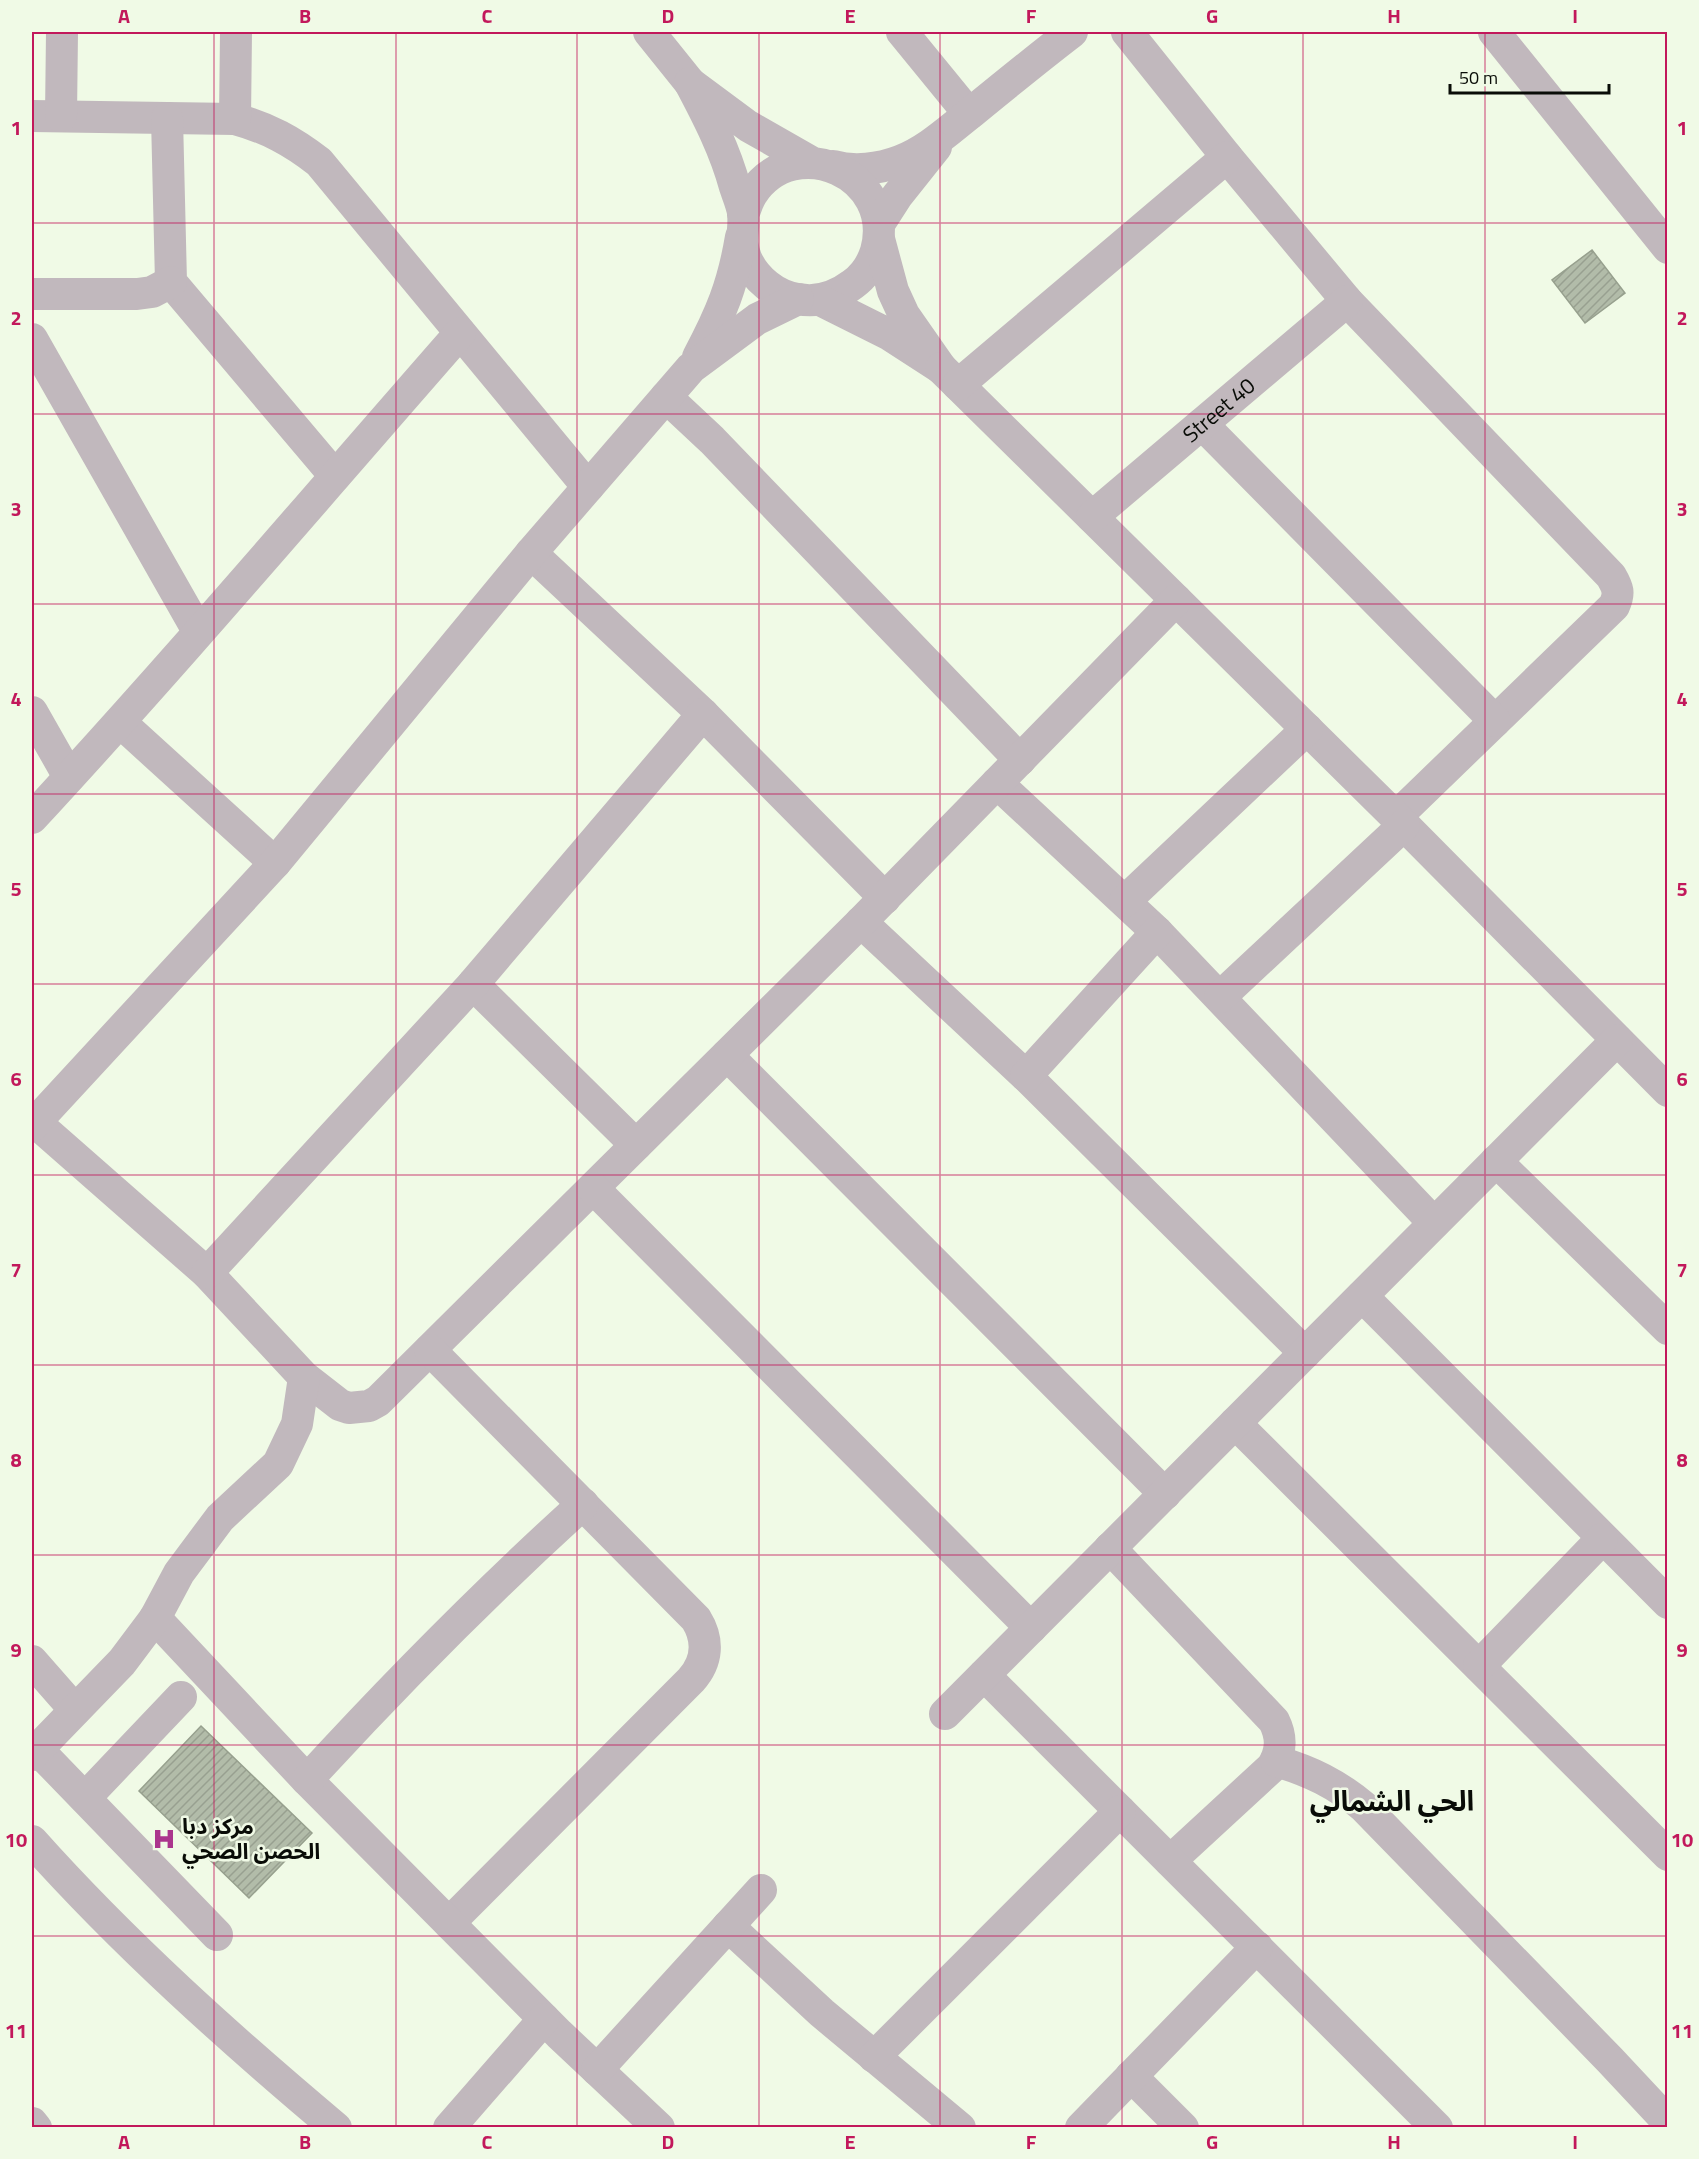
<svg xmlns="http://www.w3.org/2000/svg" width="1699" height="2159" font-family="'Titillium Web','Noto Sans Arabic',sans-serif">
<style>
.building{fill:url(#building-hatch);stroke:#97a08e;stroke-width:1.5}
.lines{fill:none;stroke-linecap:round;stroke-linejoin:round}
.minor{stroke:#c1b8bd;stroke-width:32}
.grid{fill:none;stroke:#c2185b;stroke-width:1.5;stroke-opacity:0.55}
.labels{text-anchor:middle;stroke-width:5;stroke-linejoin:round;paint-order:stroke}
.street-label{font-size:22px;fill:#090c07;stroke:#f0fae6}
.poi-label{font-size:22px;font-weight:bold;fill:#090c07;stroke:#f0fae6;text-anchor:start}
.district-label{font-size:28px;font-weight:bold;fill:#090c07;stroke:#f0fae6}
.neatline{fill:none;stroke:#c2185b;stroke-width:2}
.grid-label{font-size:20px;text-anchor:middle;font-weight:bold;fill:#c2185b}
</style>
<defs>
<pattern id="building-hatch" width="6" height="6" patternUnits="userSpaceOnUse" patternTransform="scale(1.5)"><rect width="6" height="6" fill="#b2bca9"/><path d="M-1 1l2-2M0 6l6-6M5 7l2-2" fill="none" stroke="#98a090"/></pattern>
</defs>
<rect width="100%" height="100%" fill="#f0fae6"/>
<g class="building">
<path d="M1592,250L1625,293L1585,323L1552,280Z"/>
<path d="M201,1726L312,1833L249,1898L139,1791Z"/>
</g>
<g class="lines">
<g class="minor">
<path d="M649,32L690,83"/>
<path d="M902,32L969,114"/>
<path d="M1127,32L1227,157L1347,301L1611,576C1618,588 1620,593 1614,606L1396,817"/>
<path d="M1494,32L1668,248"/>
<path d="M32,116L235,119C268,128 292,141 319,162L588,487"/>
<path d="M61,116L62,32"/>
<path d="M167,118L171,282L335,476"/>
<path d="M235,119L236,32"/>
<path d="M833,166C854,172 879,169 900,161C927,151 950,129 972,112C1005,85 1038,58 1072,32"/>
<path d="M743,215C746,208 748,200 752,194C795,129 897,175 876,251C872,264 864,276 853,284C837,296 818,303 798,299C776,296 755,279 746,258C739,240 745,230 743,213C742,205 738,196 735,187C725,150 708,117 690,83L748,126L811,162"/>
<path d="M879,224L897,196L936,147"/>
<path d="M32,294H137L152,292L171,282"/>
<path d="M820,300L890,335L941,368L904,315L893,291L879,239"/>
<path d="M32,339L198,631"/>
<path d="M698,357C721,314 733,285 741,237"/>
<path d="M941,368L1404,825L1668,1091"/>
<path d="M958,385L1227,157"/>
<path d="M666,397L712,440L1020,760"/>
<path d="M1202,424L1495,721"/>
<path id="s1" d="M1092,517L1347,301"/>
<path d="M531,553L703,714L885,898"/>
<path d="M32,712L69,777"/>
<path d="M120,722L275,863"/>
<path d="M997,783L1157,932L1434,1223"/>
<path d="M32,818C178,660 318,495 460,333"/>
<path d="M1125,901L1307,729"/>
<path d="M861,922L1026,1076L1305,1353"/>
<path d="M473,984L636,1145"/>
<path d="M1220,997L1404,825"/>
<path d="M727,1055L1165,1494"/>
<path d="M1026,1076L1157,932"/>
<path d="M35,1122L207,1273L304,1377L340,1405L349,1408L369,1406L378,1401L861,922L1176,600"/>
<path d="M32,1126L275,863L531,553L691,368L757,319L798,299"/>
<path d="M1496,1161L1668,1329"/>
<path d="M593,1188L1031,1628"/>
<path d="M207,1273L473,984L703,714"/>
<path d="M1362,1296L1668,1603"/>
<path d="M430,1350L696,1619C709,1640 708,1661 691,1680L449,1923"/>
<path d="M1235,1423L1668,1855"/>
<path d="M1110,1548L1274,1721C1282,1737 1282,1751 1272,1767L1170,1861"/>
<path d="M155,1618L307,1780L559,2034L659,2128"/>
<path d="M32,1661L75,1710"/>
<path d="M1479,1666L1602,1539"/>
<path d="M984,1675L1437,2128"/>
<path d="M945,1714L1617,1040"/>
<path d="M37,1749L217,1935"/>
<path d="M32,1755L122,1662L155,1618L179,1573L220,1518L278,1464L297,1424L304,1377"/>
<path d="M1276,1761C1310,1771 1337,1784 1364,1807L1610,2060L1668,2122"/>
<path d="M307,1780C395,1684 486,1592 583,1504"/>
<path d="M85,1798L181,1697"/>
<path d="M32,1841C124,1944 230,2039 336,2128"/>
<path d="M728,1926L822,2013L960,2128"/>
<path d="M874,2057L1120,1811"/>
<path d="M597,2070L761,1890"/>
<path d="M1131,2076L1183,2128"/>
<path d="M32,2123L36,2128"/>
<path d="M449,2128L544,2019"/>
<path d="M1081,2128L1257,1947"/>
</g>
</g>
<path class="grid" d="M214,32V2128M396,32V2128M577,32V2128M759,32V2128M940,32V2128M1122,32V2128M1303,32V2128M1485,32V2128M32,223H1668M32,414H1668M32,604H1668M32,794H1668M32,984H1668M32,1175H1668M32,1365H1668M32,1555H1668M32,1745H1668M32,1936H1668"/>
<defs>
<g id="hospital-bare" transform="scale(1.8)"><path d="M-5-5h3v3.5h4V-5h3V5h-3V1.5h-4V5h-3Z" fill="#ab358d" stroke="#f0fae6" stroke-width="2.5" paint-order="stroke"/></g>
</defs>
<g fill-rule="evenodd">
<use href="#hospital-bare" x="164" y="1839"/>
</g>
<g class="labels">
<g class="street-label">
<text dy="8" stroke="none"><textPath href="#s1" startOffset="166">Street 40</textPath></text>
</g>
<g class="poi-label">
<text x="182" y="1834">مركز دبا<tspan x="182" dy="25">الحصن الصحي</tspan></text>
</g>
<g class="district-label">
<text x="1392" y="1811">الحي الشمالي</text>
</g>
</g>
<rect width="1699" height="2159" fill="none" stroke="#f0fae6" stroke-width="66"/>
<path d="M1450 84v9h159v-9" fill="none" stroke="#090c07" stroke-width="3"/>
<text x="1459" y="84" font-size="18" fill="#090c07" stroke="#f0fae6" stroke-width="4.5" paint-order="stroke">50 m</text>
<rect x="33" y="33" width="1633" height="2093" class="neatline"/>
<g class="grid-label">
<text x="124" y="23">A</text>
<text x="305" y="23">B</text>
<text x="487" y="23">C</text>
<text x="668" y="23">D</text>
<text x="850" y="23">E</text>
<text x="1031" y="23">F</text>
<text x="1212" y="23">G</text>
<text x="1394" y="23">H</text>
<text x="1575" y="23">I</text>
<text x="16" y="135">1</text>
<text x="1682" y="135">1</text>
<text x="16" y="325">2</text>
<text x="1682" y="325">2</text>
<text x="16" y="516">3</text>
<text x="1682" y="516">3</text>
<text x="16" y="706">4</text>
<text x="1682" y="706">4</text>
<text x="16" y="896">5</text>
<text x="1682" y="896">5</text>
<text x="16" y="1086">6</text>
<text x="1682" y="1086">6</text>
<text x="16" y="1277">7</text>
<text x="1682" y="1277">7</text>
<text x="16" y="1467">8</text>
<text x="1682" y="1467">8</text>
<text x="16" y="1657">9</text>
<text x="1682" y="1657">9</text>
<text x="16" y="1847">10</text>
<text x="1682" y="1847">10</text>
<text x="16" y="2038">11</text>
<text x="1682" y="2038">11</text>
<text x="124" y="2149">A</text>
<text x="305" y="2149">B</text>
<text x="487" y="2149">C</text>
<text x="668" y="2149">D</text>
<text x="850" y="2149">E</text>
<text x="1031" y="2149">F</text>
<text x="1212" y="2149">G</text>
<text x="1394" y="2149">H</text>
<text x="1575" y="2149">I</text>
</g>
</svg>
